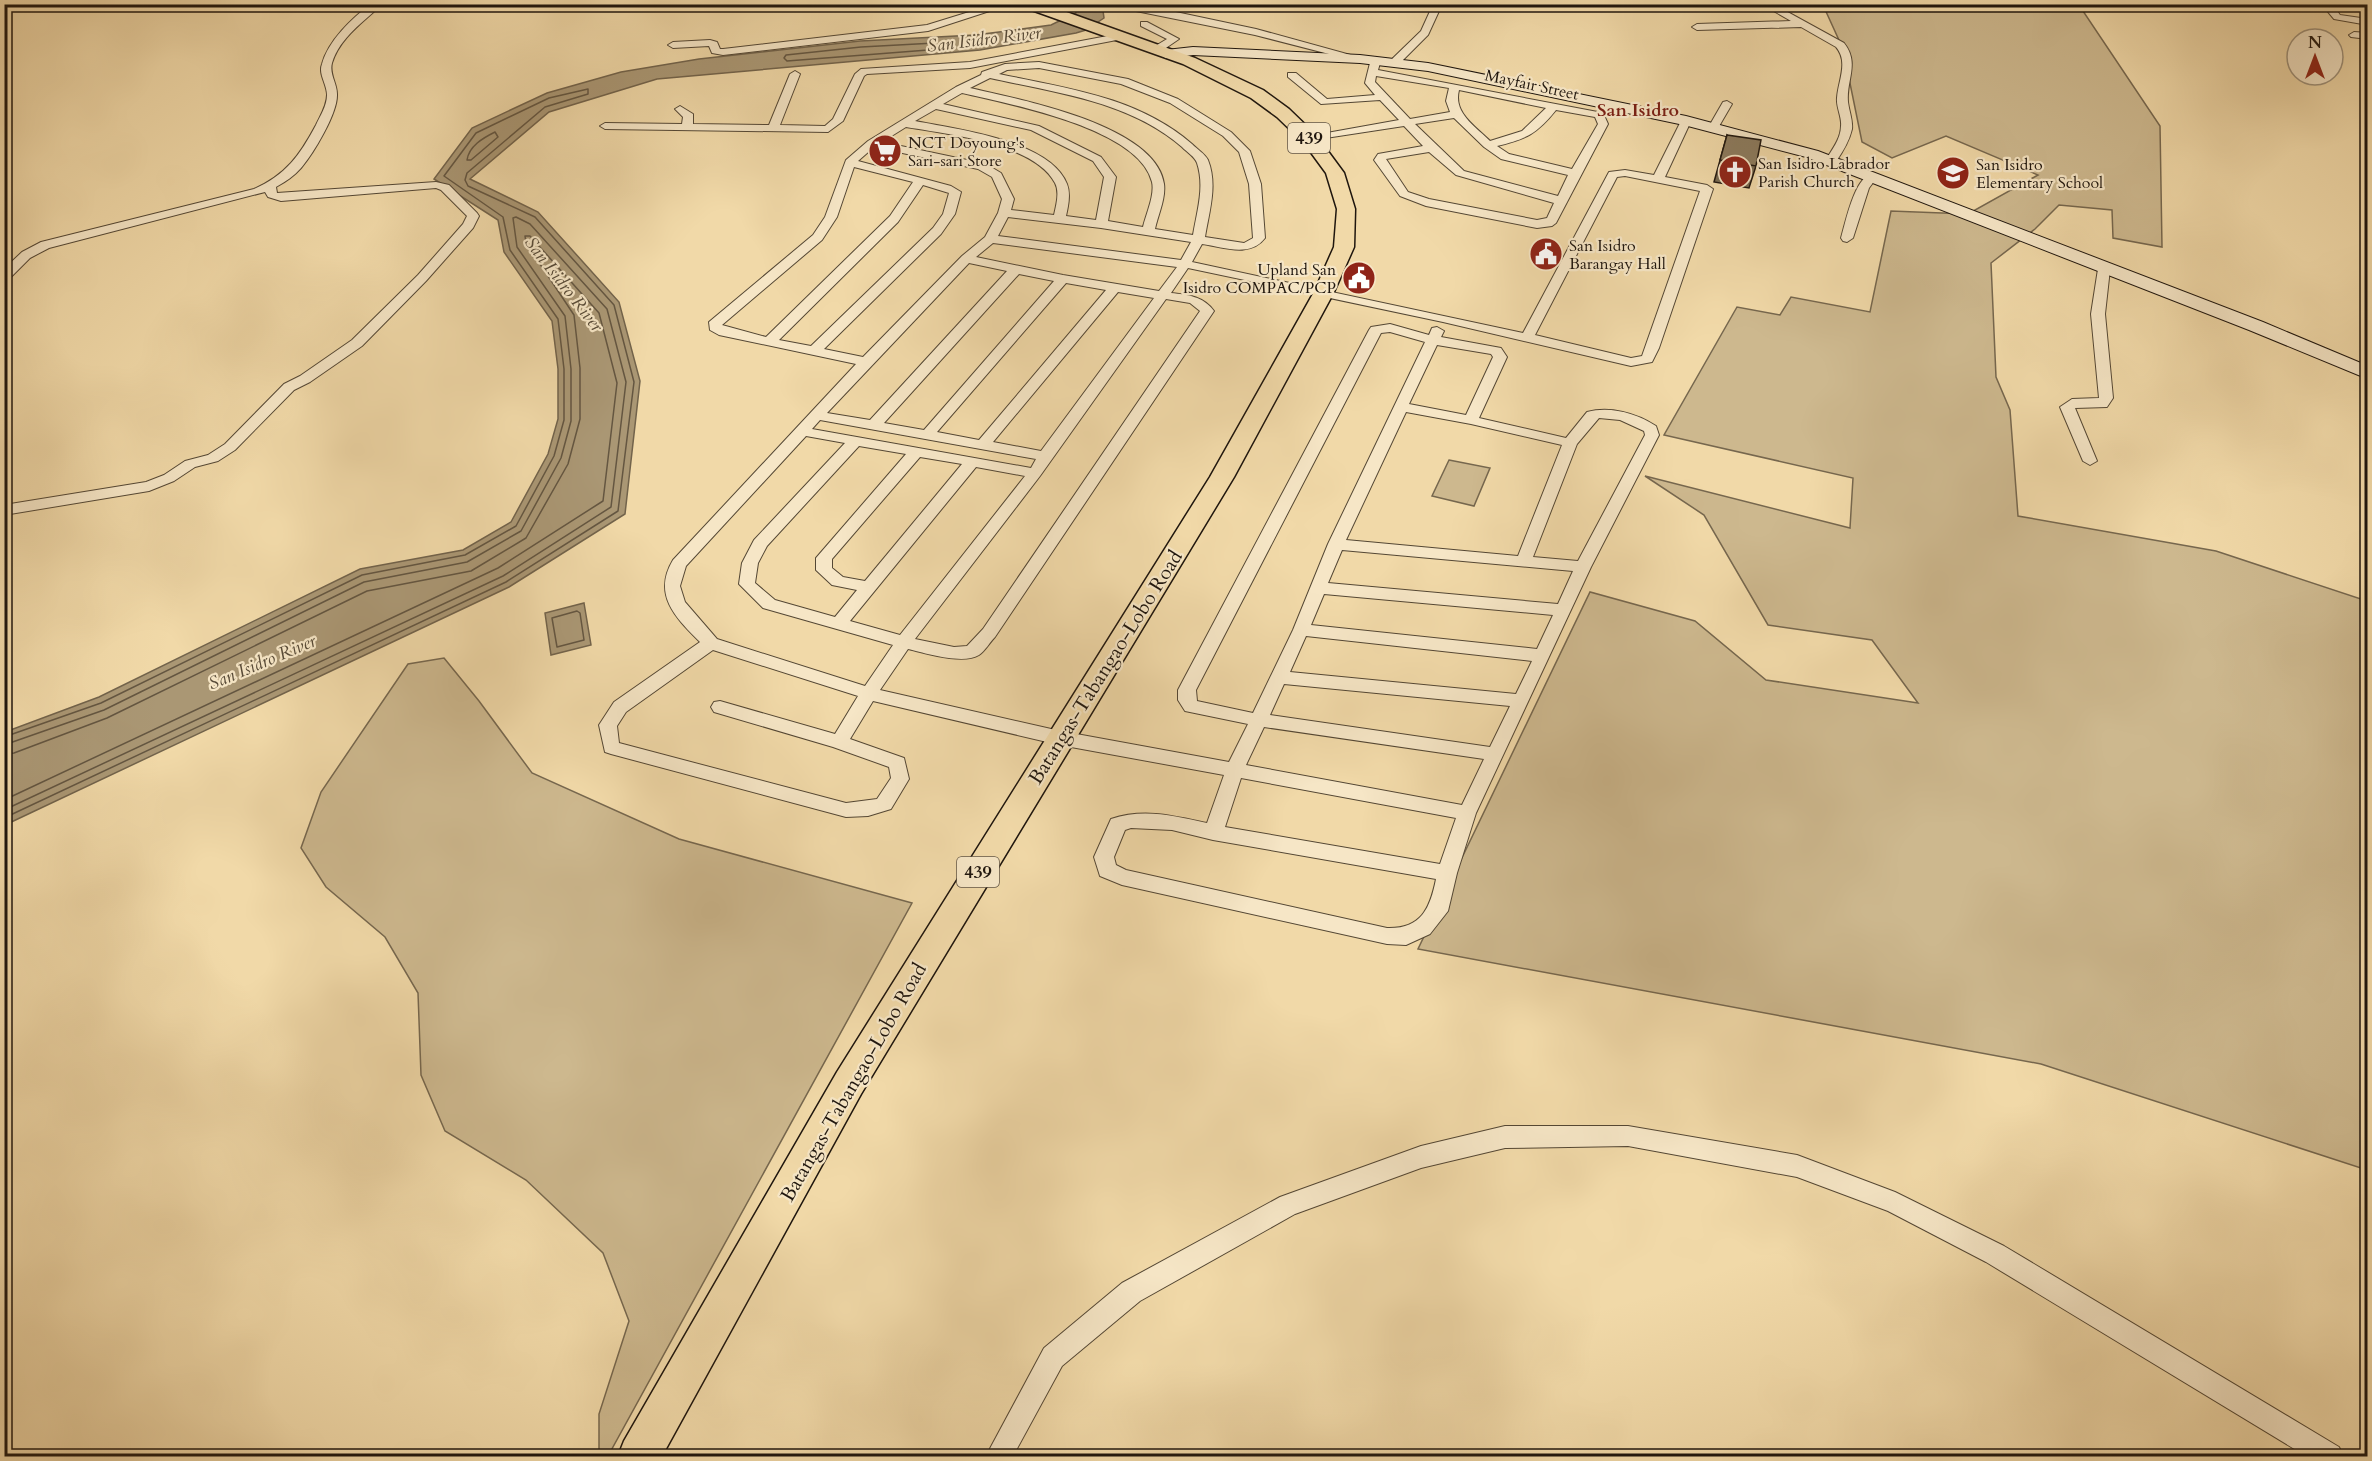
<svg xmlns="http://www.w3.org/2000/svg" width="2372" height="1461" font-family="Cardo,serif">
<style>
.green{fill:#cdb88e;stroke:#76674e;stroke-width:1.5}
.water{fill:#aa9774;stroke:#72634b;stroke-width:1.5}
.lines{fill:none;stroke-linecap:round;stroke-linejoin:round}
.shore{stroke:#645641;stroke-width:1.5}
.street-casing{stroke:#544734;stroke-width:2}
.secondary-casing{stroke:#1f160e;stroke-width:2}
.primary-casing{stroke:#1f160e;stroke-width:3}
.street{fill:#f6e6c6;fill-rule:evenodd}
.secondary{fill:#f6e6c6;fill-rule:evenodd}
.primary{fill:#f1d9a8;fill-rule:evenodd}
.wall{fill:#786a51;stroke:#1f160e;stroke-width:1.5}
.building{fill:#8c7b5e;stroke:#1f160e;stroke-width:1.5}
.labels{text-anchor:middle;stroke-width:4.5;stroke-linejoin:round;paint-order:stroke}
.far-street-label{font-size:16px;fill:#1f160e;stroke:#f6e6c6}
.far-poi-label{font-size:16px;fill:#1f160e;stroke:#f6e6c6;text-anchor:start}
.far-water-label{font-size:18px;font-style:italic;fill:#574a37;stroke:#f6e6c6}
.far-quarter-label{font-size:18px;font-weight:bold;fill:#7a1f14;stroke:#f6e6c6}
.shield{fill:#f6e6c6;stroke:#605445;stroke-width:1.5}
.shield-label{font-size:18px;font-weight:bold;fill:#1f160e}
.street-label{font-size:20px;fill:#1f160e;stroke:#f6e6c6}
</style>
<rect width="100%" height="100%" fill="#f1d9a8"/>
<filter id="stains"><feTurbulence type="fractalNoise" baseFrequency=".00333" numOctaves="4"/><feColorMatrix values="0 0 0 0 .2 0 0 0 0 .09 0 0 0 0 .02 0 0 0 .5 -.17"/></filter>
<radialGradient id="worn" r=".72"><stop offset=".6" stop-color="#630" stop-opacity="0"/><stop offset="1" stop-color="#630" stop-opacity=".3"/></radialGradient>
<g class="green">
<path d="M1823,5H2079L2160,126L2162,247L2113,238L2112,210L2059,205L2035,229L1991,263L1996,377L2010,410L2018,516L2216,551L2367,601V1170L2041,1064L1418,949L1590,592L1695,621L1766,680L1918,703L1872,640L1768,625L1704,515L1645,476L1850,528L1853,478L1664,435L1737,307L1780,315L1791,297L1870,312L1891,211L1968,214L2038,175L1946,136L1892,158L1862,142L1843,49Z"/>
<path d="M1449,460L1490,468L1474,506L1432,496Z"/>
<path d="M444,658L479,701L532,773L679,839L912,903L608,1456H599V1414L629,1321L603,1253L526,1180L445,1131L421,1075L418,993L385,937L326,887L301,848L321,792L408,664Z"/>
</g>
<g class="water">
<path d="M1102,4L1104,18L1086,30L1076,33L980,50L657,79L549,112L470,179L538,212L619,302L640,381L625,514L509,587L5,825V732L99,697L360,569L463,550L511,522L548,454L558,419V369L552,321L504,252L498,220L434,179L472,128L547,93L621,72L699,59L860,41L975,35L1007,31L1051,25L1076,13L1075,5Z"/>
<path d="M584,603L591,645L551,655L545,613Z"/>
</g>
<g class="lines">
<g class="shore">
<path d="M935,43L937,48L928,50L787,61L784,58L786,55L861,47Z"/>
<path d="M495,132L498,137L471,160H467C469,146 483,138 495,132Z"/>
<path d="M577,611L580,613L584,640L557,647L552,618Z"/>
<path d="M4,737L101,703L362,575L465,555L516,526L554,456L564,420V369L558,319L510,250L503,217L444,176L476,133L549,98L588,89V94L545,107L467,173L465,180L468,186L535,217L614,305L634,382L618,511L506,582L4,818"/>
<path d="M4,745L104,710L364,582L467,562L521,531L561,458L571,421V369L565,316L517,247L513,218L516,217L530,224L607,309L626,382L611,507L503,576L4,810"/>
<path d="M4,754L14,753L107,718L367,591L471,571L526,538L568,464L580,419V368L574,315L526,243L525,236H530L599,313L617,383L603,501L498,568L4,800"/>
</g>
<g class="street-casing">
<g id="street">
<path d="M371,4H382C364,22 340,37 332,63C329,74 337,83 337,94C338,113 313,154 301,168C294,176 285,182 276,187L277,193L436,182L449,185L477,213L479,216L473,228L426,281L362,346L310,382L294,390L235,450L218,461L195,467L174,481L149,491L4,515V505L146,482L164,475L185,461L208,455L225,444L284,384L300,376L352,340L418,275L463,224L467,216L441,190L436,188L281,201L268,197L265,192L49,248L30,258L8,280L4,281V269L22,252L41,242L254,189C286,175 300,155 316,125C320,116 327,106 327,95C327,84 318,74 322,64C328,41 352,18 371,4Z"/>
<path d="M995,4H1011L928,31L723,55L712,53L709,46L673,48L668,45L673,42L710,40L717,42L720,49H723L927,25Z"/>
<path d="M1127,4H1138L1256,29L1365,59L1360,62L1255,35L1136,11Z"/>
<path d="M2326,4L2368,5V11L2335,8L2340,15L2368,19V25L2334,19L2324,7Z"/>
<path d="M1775,5L1844,43C1860,63 1846,80 1848,102C1849,111 1853,120 1852,129C1849,142 1842,153 1835,163L1831,164L1825,161C1831,151 1841,139 1841,126C1842,117 1836,107 1837,98C1838,81 1849,62 1836,47L1801,27L1697,30L1692,27L1697,24L1791,21L1772,10V6Z"/>
<path d="M1431,9L1439,11L1428,35L1398,65H1390V61L1421,31Z"/>
<path d="M1141,22H1147L1179,39L1160,52H1152V48L1167,39L1141,26Z"/>
<path d="M2354,32L2368,33V39L2351,37L2349,35Z"/>
<path d="M1118,34L1123,37L1122,39L970,68L867,74L864,76L843,121L828,132L605,129L600,126L605,123L682,124L683,117L675,109L680,106L693,114V124L769,125L790,74L795,71L800,74L780,125L825,126L833,119L855,74L861,69L970,62Z"/>
<path d="M1375,60L1380,63L1378,70L1603,113L1608,124L1556,223L1552,226L1537,228L1426,206L1400,196L1374,160L1378,154L1423,146L1404,126L1306,141L1304,139L1310,136L1399,120L1380,100L1321,104L1288,77V73H1296L1327,99L1375,95L1365,83L1370,63ZM1376,76L1449,88L1446,101L1450,112L1410,119L1375,82ZM1459,90L1546,108L1522,131L1490,141C1475,126 1453,113 1459,90ZM1556,110L1595,117L1598,124L1572,169L1509,154L1497,146C1526,139 1537,134 1556,110ZM1454,118L1484,147L1501,159L1568,175L1558,196L1464,171L1415,124ZM1429,152L1456,175L1554,203L1547,218L1537,220L1429,199L1408,192L1386,159Z"/>
<path d="M1039,62L1128,79L1178,99L1231,132L1250,151L1261,184L1265,238C1250,258 1223,247 1202,244L1192,262L1523,333L1609,172L1625,170L1654,175L1681,121L1686,118L1691,121L1665,177L1707,185L1713,189L1659,348L1652,362L1631,366L1443,322L1188,268L1171,293C1188,295 1203,296 1214,311L995,637C990,642 985,651 979,655C963,665 925,653 908,649L880,690L1060,731L1229,762L1248,724L1185,711L1178,700V690L1369,330L1371,327L1390,324L1429,335L1432,328L1437,327L1444,331L1441,337L1501,348L1507,357L1479,418L1566,438L1587,412C1610,406 1636,413 1656,426L1659,435L1591,567L1476,813L1457,873L1448,911L1430,934L1406,945L1387,944L1122,885L1100,876L1094,857L1111,819C1144,808 1174,816 1207,823L1224,775L1060,745L873,701L850,739L904,758L909,779L891,809L868,816L846,817L611,754L605,752L599,725L614,702L700,642C676,618 652,595 673,560L856,364L719,335L710,330L709,322L813,235L825,217L846,160L868,141L956,87L981,75L982,72L1005,64ZM1039,68L1121,84L1170,103L1223,136L1239,152L1249,184L1253,238L1244,243L1205,237C1209,212 1218,185 1208,160C1205,154 1197,149 1192,144C1138,97 1066,88 999,74L1007,70ZM990,78C1056,93 1129,101 1182,147C1187,152 1195,157 1197,163C1205,187 1197,211 1193,235L1155,229C1158,215 1166,198 1164,184C1156,125 1018,99 970,88ZM962,93C1009,104 1139,128 1152,182C1155,195 1146,214 1143,227L1108,221L1116,177L1101,157L1039,126L943,104ZM936,109L1031,130L1093,161L1104,177L1096,220L1066,216C1068,207 1071,194 1067,184C1050,140 955,129 915,121ZM906,127C946,134 1034,143 1055,183C1060,192 1056,206 1054,215L1011,210L1014,199L1001,173L986,164L882,142ZM874,147L978,169L992,177L1002,199L998,213L985,237L962,256L863,357L824,349L941,234L955,214L961,192L951,186L858,161ZM854,167L913,182L890,216L766,337L722,325L822,240L837,217ZM1625,176L1700,191L1642,356L1631,358L1535,335L1617,177ZM923,185L949,193L943,214L933,228L811,346L779,340L898,222ZM1008,217L1101,228L1191,242L1181,260L998,236ZM993,243L1177,267L1159,291L1063,275L976,257ZM969,263L1007,271L870,420L827,413ZM1019,274L1054,281L924,430L884,423ZM1066,283L1106,290L979,440L937,432ZM1118,292L1154,298L1041,451L993,442ZM1166,299L1190,303L1200,311L983,629L967,646L954,647L915,639L1040,476ZM1390,332L1425,342L1328,544L1293,630L1253,713L1197,701L1196,690L1381,333ZM1437,345L1491,354L1493,357L1466,415L1409,404ZM1406,412L1471,424L1562,445L1518,556L1346,540ZM1599,418L1620,420L1644,431L1645,435L1578,561L1533,557L1577,444ZM820,420L1036,459L1031,468L812,429ZM806,436L845,443L754,540L742,563L739,584L763,608L893,645L865,686L717,639L685,602L680,586L686,566ZM859,446L906,454L816,558V570L832,585L857,590L835,617L775,600L755,583L758,563L767,546ZM920,457L962,464L865,581L843,577L832,568V559ZM976,467L1025,476L900,635L850,621ZM1342,550L1573,571L1558,604L1328,583ZM1324,594L1553,615L1537,649L1311,625ZM1306,636L1532,661L1516,694L1290,672ZM713,650L858,696L835,734L720,701L714,702L711,707L714,712L833,747L889,767L891,778L877,799L846,803L619,743L617,726L626,712ZM1284,684L1510,706L1490,747L1270,715ZM1264,727L1484,759L1462,805L1246,765ZM1241,778L1456,818L1440,864L1225,827ZM1131,828L1172,830L1213,840L1436,879C1430,909 1421,929 1387,928L1126,870L1116,865L1114,857L1125,830Z"/>
<path d="M1727,101L1732,104L1718,128L1717,130H1709L1708,128L1723,102Z"/>
<path d="M1872,173L1878,176L1869,188L1853,238L1847,242L1843,241L1841,238C1846,221 1854,179 1872,173Z"/>
<path d="M2104,265L2110,269L2105,314L2113,398L2107,407L2075,408L2097,461L2090,465L2083,461L2060,407L2072,399L2099,398L2091,314L2098,269Z"/>
<path d="M1505,1126H1628L1797,1155L1895,1192L2004,1246L2339,1447L2343,1456H2306L1986,1262L1888,1211L1797,1177L1628,1146L1505,1148L1421,1168L1295,1214L1140,1301L1062,1366L1013,1456H986L1044,1348L1122,1283L1280,1197L1421,1146Z"/>
</g>
</g>
<g class="secondary-casing">
<path id="secondary" d="M1193,47L1360,55L1428,63L1686,116L1818,151L2263,322L2368,366V379L2249,330L1806,157L1684,125L1428,71L1360,63L1193,55L1166,58L1159,54L1166,50Z"/>
</g>
<g class="primary-casing">
<path id="primary" d="M1021,4H1044L1195,58L1263,90L1289,109L1316,135L1344,173L1355,209L1354,247L1334,292L1234,477L861,1094L662,1456H618L624,1441L837,1072L1210,477L1314,292L1334,247L1337,209L1326,173L1304,143L1277,117L1251,98L1183,64L1023,7Z"/>
</g>
<use href="#street" class="street"/>
<use href="#secondary" class="secondary"/>
<use href="#primary" class="primary"/>
</g>
<path class="wall" d="M1727,135L1756,166L1749,188L1714,182Z"/>
<path class="building" d="M1727,135L1761,140L1756,166L1720,160Z"/>
<defs>
<g id="supermarket-disc" transform="scale(1.725)"><circle r="9.5" fill="#8f2418" stroke="#f6e6c6"/><path d="M-6-5.5h2.5l.6 2H6L4.5 2H-2.5L-4.4-4H-6ZM-1.5 3.2a1.3 1.3 0 1 0 .1 0ZM3 3.2a1.3 1.3 0 1 0 .1 0Z" fill="#fff"/></g>
<g id="church-disc" transform="scale(1.725)"><circle r="9.5" fill="#8f2418" stroke="#f6e6c6"/><path d="M-1.2-6h2.4v3.5h3.3v2.4h-3.3V6h-2.4V-.1h-3.3v-2.4h3.3Z" fill="#fff"/></g>
<g id="school-disc" transform="scale(1.725)"><circle r="9.5" fill="#8f2418" stroke="#f6e6c6"/><path d="M0-5L7-2L0 1L-7-2ZM-4 1L0 2.5L4 1V4Q0 6-4 4Z" fill="#fff"/></g>
<g id="civic-disc" transform="scale(1.725)"><circle r="9.5" fill="#8f2418" stroke="#f6e6c6"/><path d="M-.6-6.5H3V-4.5H.6V-3L4-1V1h2V6H-6V1h2V-1L-.6-3ZM-1.2 2.5V6h2.4V2.5Z" fill="#fff"/></g>
</defs>
<g fill-rule="evenodd">
<use href="#supermarket-disc" x="885" y="151"/>
<use href="#church-disc" x="1735" y="172"/>
<use href="#school-disc" x="1953" y="173"/>
<use href="#civic-disc" x="1546" y="254"/>
<use href="#civic-disc" x="1359" y="278"/>
</g>
<g class="labels">
<g class="far-street-label">
<text transform="translate(1532 84) rotate(12)" y="6">Mayfair Street</text>
</g>
<g class="far-poi-label">
<text x="908" y="148">NCT Doyoung's<tspan x="908" dy="18">Sari-sari Store</tspan></text>
<text x="1758" y="169">San Isidro Labrador<tspan x="1758" dy="18">Parish Church</tspan></text>
<text x="1976" y="170">San Isidro<tspan x="1976" dy="18">Elementary School</tspan></text>
<text x="1569" y="251">San Isidro<tspan x="1569" dy="18">Barangay Hall</tspan></text>
<text x="1336" y="275" text-anchor="end">Upland San<tspan x="1336" dy="18">Isidro COMPAC/PCP</tspan></text>
</g>
<g class="far-water-label">
<text transform="translate(984 39) rotate(-7)" y="6">San Isidro River</text>
<text transform="translate(564 284) rotate(52)" y="6">San Isidro River</text>
<text transform="translate(262 662) rotate(-23)" y="6">San Isidro River</text>
</g>
<g class="far-quarter-label">
<text x="1638" y="116">San Isidro</text>
</g>
<g class="shield">
<rect x="1288" y="123" width="42" height="30" rx="4.5"/>
<rect x="957" y="857" width="42" height="30" rx="4.5"/>
</g>
<g class="shield-label">
<text x="1309" y="144">439</text>
<text x="978" y="878">439</text>
</g>
<g class="street-label">
<text transform="translate(1105 667) rotate(-58)" y="7">Batangas-Tabangao-Lobo Road</text>
<text transform="translate(853 1082) rotate(-60)" y="7">Batangas-Tabangao-Lobo Road</text>
</g>
</g>
<rect width="2372" height="1461" fill="none" stroke="#f1d9a8" stroke-width="24"/>
<rect x="6" y="6" width="2360" height="1449" fill="none" stroke="#1f160e" stroke-width="3"/>
<rect x="12" y="12" width="2348" height="1437" fill="none" stroke="#1f160e" stroke-width="1.5"/>
<g transform="translate(2315 57)"><circle r="28" fill="#f6e6c6" stroke="#a0937c" stroke-width="1.5"/>
<path d="M0-4.5L10 22L0 15L-10 22Z" fill="#8f2418"/>
<text y="-9" font-size="16" font-weight="bold" text-anchor="middle" fill="#1f160e">N</text>
</g>
<rect width="100%" height="100%" filter="url(#stains)"/>
<rect width="100%" height="100%" fill="url(#worn)"/>
</svg>
